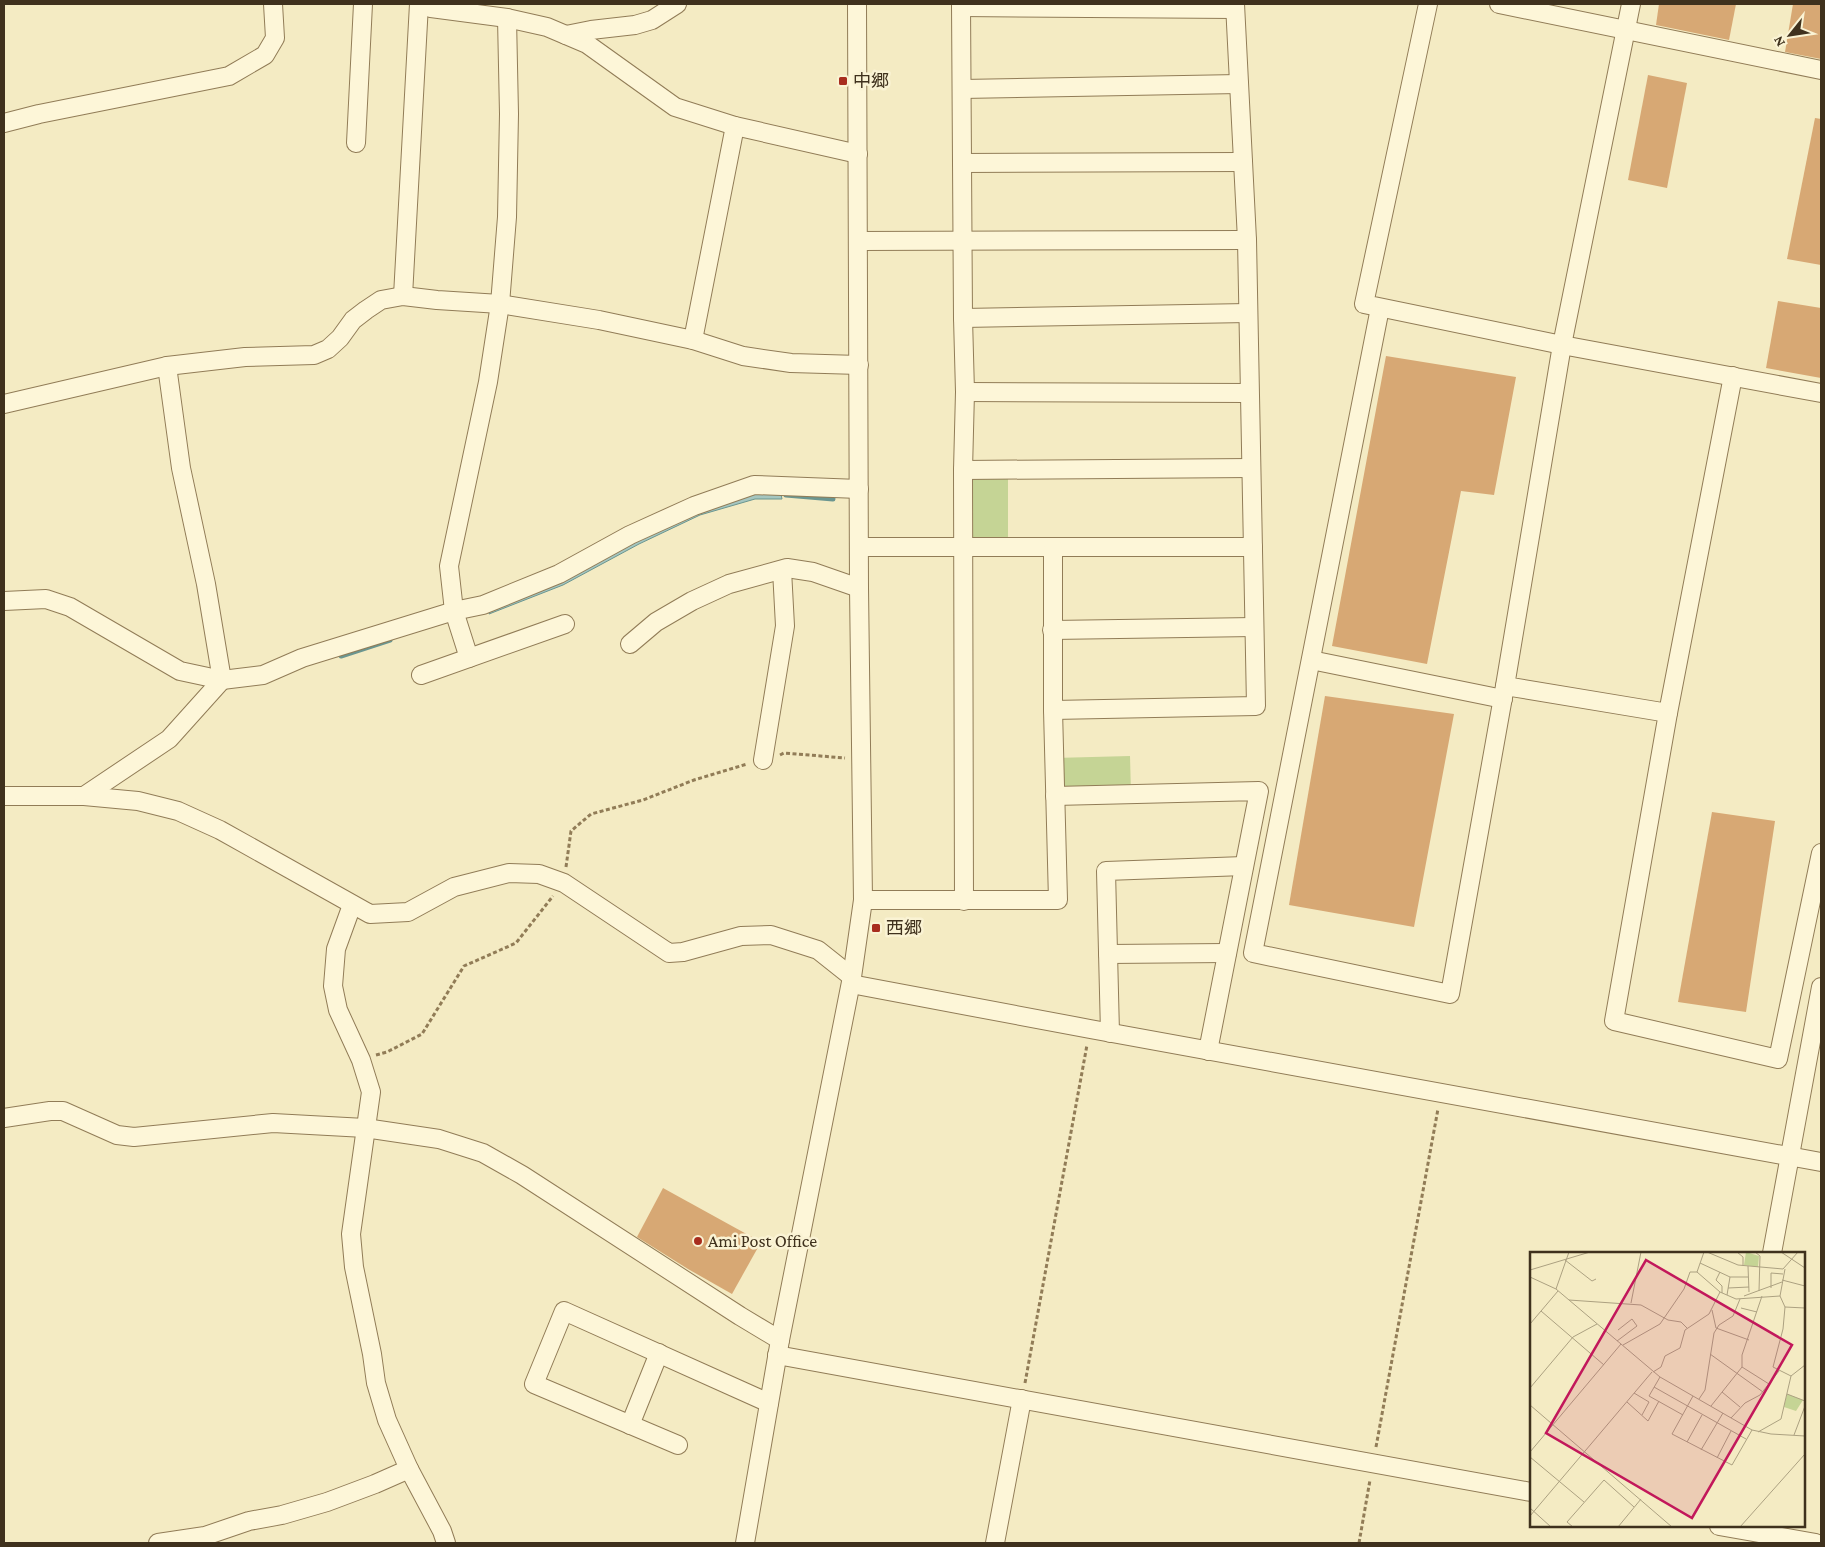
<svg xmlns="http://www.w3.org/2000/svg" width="1825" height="1547" font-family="'Crimson Pro','Noto Sans JP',serif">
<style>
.green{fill:#c5d495}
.water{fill:#a5c6c0;stroke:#6b9690}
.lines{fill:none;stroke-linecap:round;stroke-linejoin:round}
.stream{stroke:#6b9690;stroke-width:5}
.building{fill:#d7a874}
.minor-casing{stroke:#917c57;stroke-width:20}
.path{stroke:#917c57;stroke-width:3;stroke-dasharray:4 2.5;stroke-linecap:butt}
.minor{stroke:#fdf6d8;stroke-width:18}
.poi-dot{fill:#a82d1e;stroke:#faf3d4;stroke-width:2}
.labels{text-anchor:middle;stroke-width:5;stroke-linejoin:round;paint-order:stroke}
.poi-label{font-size:18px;fill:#3f311d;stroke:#faf3d4;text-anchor:start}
.inset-road{fill:none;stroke:#aca181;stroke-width:1}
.view{fill:#c2185b;fill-opacity:0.15;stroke:#c2185b;stroke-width:2.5}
.inset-edge{fill:none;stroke:#3f311d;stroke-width:2.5}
</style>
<rect width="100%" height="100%" fill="#f4ebc3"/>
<g class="green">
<path d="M1008,469V548H964L963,470Z"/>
<path d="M1130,756L1131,794L1055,796L1054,758Z"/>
</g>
<path class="water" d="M780,490L782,499H755L700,515L639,544L563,585L489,614L491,605L728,498Z"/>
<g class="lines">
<g class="stream">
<path d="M786,495L833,499"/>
<path d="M341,656L390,640"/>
</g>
</g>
<g class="building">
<path d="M1659,4H1736L1729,40L1656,25Z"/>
<path d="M1793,4H1821V59L1785,52Z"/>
<path d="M1648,75L1687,83L1667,188L1628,180Z"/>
<path d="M1815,118L1821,119V265L1787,259Z"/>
<path d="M1778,301L1821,308V378L1766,368Z"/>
<path d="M1386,356L1516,377L1494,495L1461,491L1427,664L1332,646Z"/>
<path d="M1325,696L1454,714L1414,927L1289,905Z"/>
<path d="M1712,812L1775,821L1746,1012L1678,1002Z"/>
<path d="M663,1188L761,1242L732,1294L688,1269L637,1237Z"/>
</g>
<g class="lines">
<g class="minor-casing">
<g id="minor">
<path d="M422,4L431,8L507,18L547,27L587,44L675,107L735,126L858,154"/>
<path d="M961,4L963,318L965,392L963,470L964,901"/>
<path d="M1428,4L1364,304L1562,345L1821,393"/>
<path d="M1499,4L1821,70"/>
<path d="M1631,4L1562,345L1505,686L1668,713L1733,376"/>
<path d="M961,7L1235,9"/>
<path d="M566,35L591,30L635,25L652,20L677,4"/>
<path d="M962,89L1239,84"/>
<path d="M4,123L39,114L229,76L265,55L275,38L273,4"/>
<path d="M356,143L363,4"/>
<path d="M962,163L1243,162"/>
<path d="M858,241L1247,240"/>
<path d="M403,296L419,4"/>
<path d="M1380,308L1253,953L1450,994L1505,686"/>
<path d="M963,318L1248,313"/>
<path d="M693,340L735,126"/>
<path d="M167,366L181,468L206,584L222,680"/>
<path d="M965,392L1249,393"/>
<path d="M4,404L167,366L245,357L314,355L328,349L340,338L353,320L366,310L381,300L403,296L437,300L500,304L599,320L693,340L743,356L791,363L859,365"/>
<path d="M963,470L1251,468"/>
<path d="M859,547H1253"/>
<path d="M4,601L46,599L70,607L180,671L222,680L263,675L302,658L454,611L483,605L559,574L630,535L694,506L754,485L859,489"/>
<path d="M1052,630L1254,627"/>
<path d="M630,644L656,622L692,601L729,584L787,568L813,572L859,588"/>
<path d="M469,658L454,611L449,566L488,382L500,304L507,217L509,114L507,18"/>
<path d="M1311,660L1503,699"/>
<path d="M421,675L565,624"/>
<path d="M1053,710L1256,706L1247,240L1235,4"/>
<path d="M1668,713L1614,1021L1778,1059L1821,853"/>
<path d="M763,760L785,626L782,570"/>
<path d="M4,796H84L138,801L178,811L220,830L370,914L408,912L454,887L509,873L539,874L564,883L669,953L683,952L741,936L771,935L818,950L852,977"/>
<path d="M84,796L169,739L222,680"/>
<path d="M1055,796L1259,791L1208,1051"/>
<path d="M863,900H1058L1053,710V548"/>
<path d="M352,905L336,949L333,986L338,1010L361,1060L371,1092L351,1234L354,1267L372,1354L376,1383L387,1420L409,1469L442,1531L446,1543"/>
<path d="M1108,954L1227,953"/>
<path d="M851,984L1090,1029L1821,1162"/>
<path d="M1110,1033L1106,871L1244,866"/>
<path d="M4,1118L50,1111H63L117,1135L134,1137L273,1123L365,1128L439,1139L483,1153L522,1175L740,1316L780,1340"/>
<path d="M1772,1253L1821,987"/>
<path d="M777,1355L1531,1492"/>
<path d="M630,1425L659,1353"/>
<path d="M678,1445L534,1384L564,1311L769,1403"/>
<path d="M1719,1526L1816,1543"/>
<path d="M158,1543L205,1536L249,1521L282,1515L327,1502L375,1484L409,1469"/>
<path d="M745,1543L780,1340L852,977L863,900L859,588L857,4"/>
<path d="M995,1543L1022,1399"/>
</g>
</g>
<g class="path">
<path d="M780,755L784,753L845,758"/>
<path d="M566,867L571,831L591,814L643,800L694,780L747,764"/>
<path d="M376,1055L387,1052L422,1034L464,966L516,943L553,896"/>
<path d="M1025,1383L1087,1045"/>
<path d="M1376,1447L1438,1109"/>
<path d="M1359,1543L1370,1480"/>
</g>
<use href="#minor" class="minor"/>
</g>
<g class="poi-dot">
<rect x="838" y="76" width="10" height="10" rx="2.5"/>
<rect x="871" y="923" width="10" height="10" rx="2.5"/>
<circle cx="698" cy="1241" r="5"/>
</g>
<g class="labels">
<g class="poi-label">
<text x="853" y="87">中郷</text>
<text x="886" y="934">西郷</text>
<text x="708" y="1247">Ami Post Office</text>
</g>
</g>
<g transform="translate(1530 1252)">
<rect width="275" height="275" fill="#f4ebc3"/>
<path d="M216,0L229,4L228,15L214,13ZM257,142L273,148L266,159L254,155Z" fill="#c5d495"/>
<path class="inset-road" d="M177,0L208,13L253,17L268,0M207,0L213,5V14M225,0L230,4L229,39M251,0L275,16M35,8L62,29L66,27M170,11L200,25H218M218,14L219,40M255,17L250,44L255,55L253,77L243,115L261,124L275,113M0,18L60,0M167,20L174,0M190,20L186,28L192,34V41M0,25L26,37L130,125L222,178L241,182L275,184M252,28L275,34M198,36L219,35M241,36V21L253,22M26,37L39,0M197,43L200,25M214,44L252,30M39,48L111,53L138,68L151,70L157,76M101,51L111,0M255,55L275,56M211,56L227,60M182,58L186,76M11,59L74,113M0,72L28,39M186,76L219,88M87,89L107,74L102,67L88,78M93,93L130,72L154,37L160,20H167L190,40L206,47L250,44M180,102L233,140M212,115L239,132M123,120L131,115L135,104L150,96L155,78L179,62L190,40M130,125L119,144L153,163M124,135L216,187M0,136L43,85L67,72M192,140L210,155M104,141L119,150L112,163M257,142L275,149M163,144L142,182L202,213L222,178M169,147L175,138L184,81L189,73L203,64L210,47M97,150L118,169L129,149M0,153L142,275M181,154L212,115V103L232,44M201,166L215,151L230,143L249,119M228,180L251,167L261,124M264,183L275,154M157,190L172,163M171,198L193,161M0,200L91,92M0,205L54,250M187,206L201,179M0,256L21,275M0,264L122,120M43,275L37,270L74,228L104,255M88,275L111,247M210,275L275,202"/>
<path class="view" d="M116,8L262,93L162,266L16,181Z"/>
<rect width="275" height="275" class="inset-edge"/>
</g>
<rect width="1825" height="1547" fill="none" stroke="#3f311d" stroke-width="10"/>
<g transform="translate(1790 35) rotate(240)" stroke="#faf3d4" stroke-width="4" paint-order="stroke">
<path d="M0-4L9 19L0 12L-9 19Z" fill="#3f311d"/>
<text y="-8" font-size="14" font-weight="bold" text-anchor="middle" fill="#3f311d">N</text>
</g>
</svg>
